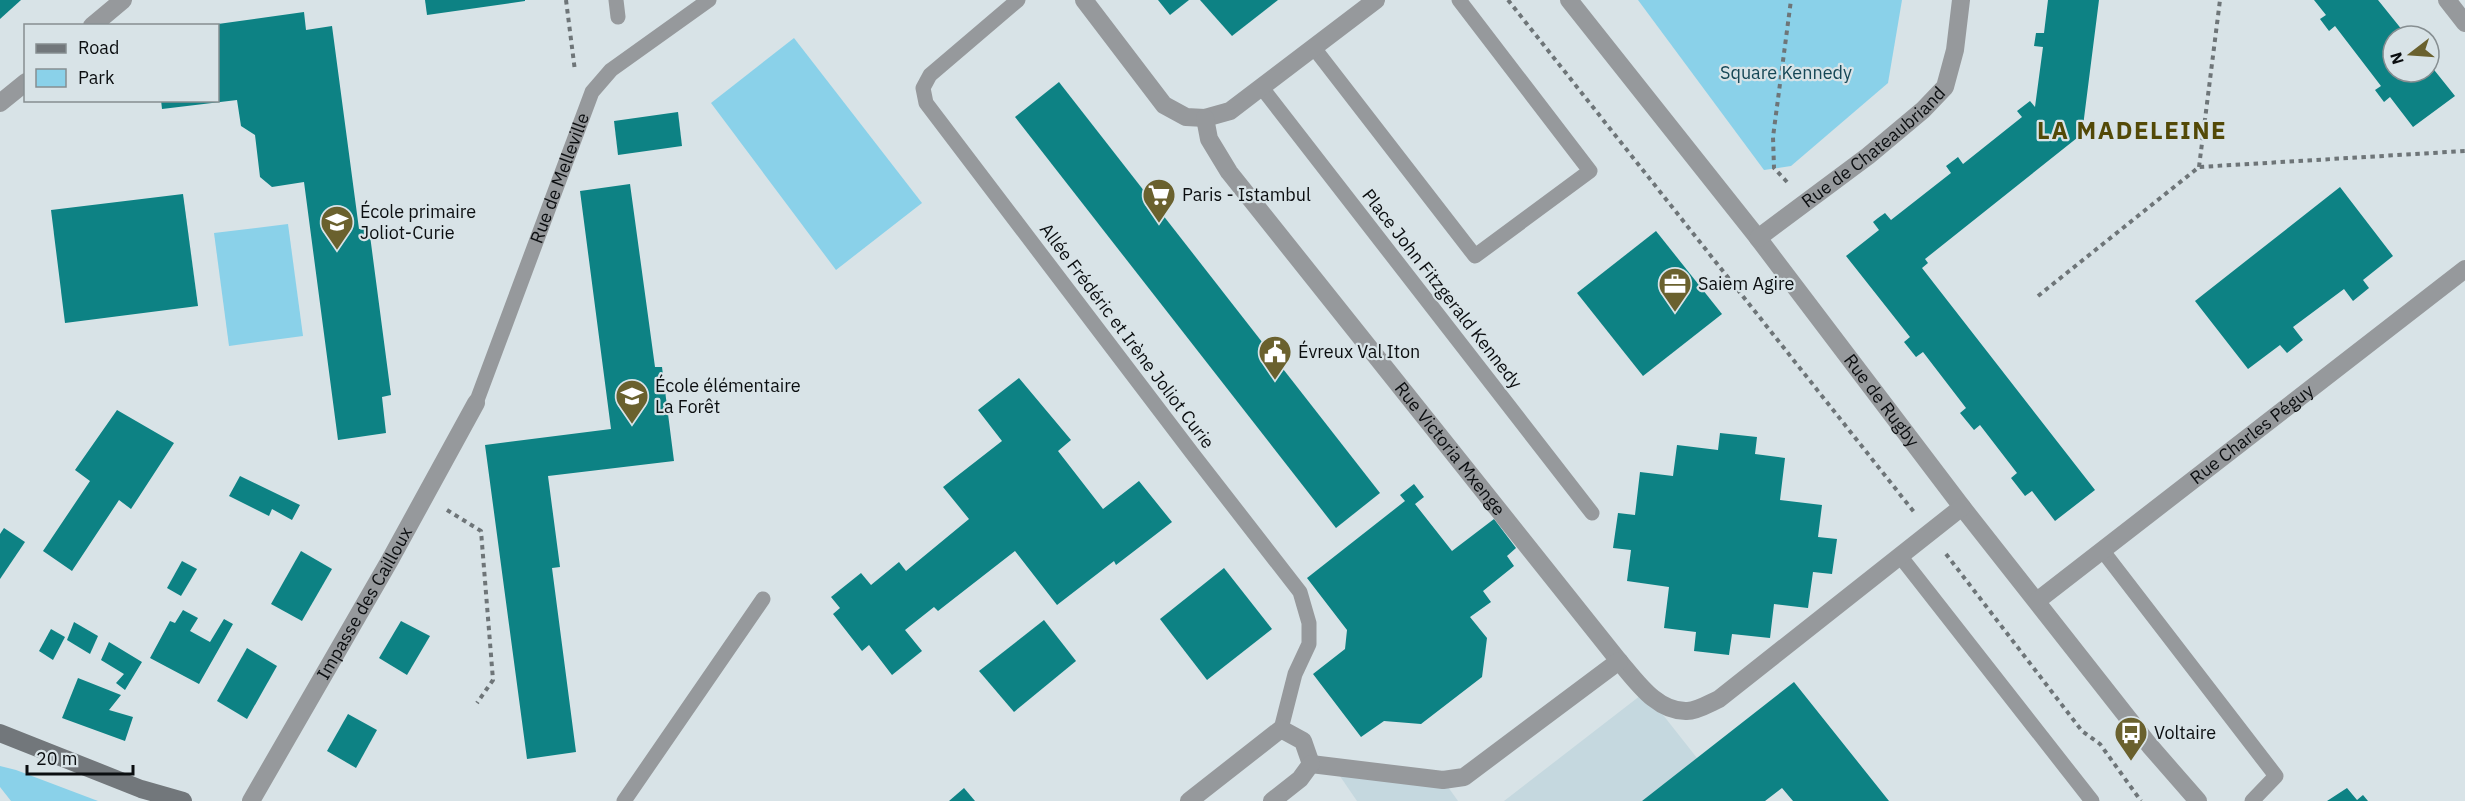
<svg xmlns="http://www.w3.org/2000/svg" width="2465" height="801" font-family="'IBM Plex Sans',sans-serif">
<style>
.built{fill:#c5d8df}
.green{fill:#8ad1e9}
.building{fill:#0d8284}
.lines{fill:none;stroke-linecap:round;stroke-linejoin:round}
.path{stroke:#6e7578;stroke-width:4;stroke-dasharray:4.5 4.5;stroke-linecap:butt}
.lane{stroke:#96999c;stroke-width:15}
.street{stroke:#96999c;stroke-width:18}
.secondary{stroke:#72777b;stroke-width:18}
.labels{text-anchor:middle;stroke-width:4.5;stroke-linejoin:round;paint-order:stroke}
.park-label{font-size:18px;fill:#154756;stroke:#d8e3e7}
.street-label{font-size:18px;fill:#0b0e10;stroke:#d8e3e7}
.poi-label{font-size:18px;fill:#0b0e10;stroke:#d8e3e7;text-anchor:start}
.district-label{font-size:24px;font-weight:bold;letter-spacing:1.5px;fill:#534907;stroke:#d8e3e7}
</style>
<rect width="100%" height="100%" fill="#d8e3e7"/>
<g class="built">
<path d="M1645,692L1697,758L1642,801H1504Z"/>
<path d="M1333,766L1443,780L1458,801H1357Z"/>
</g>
<g class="green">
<path d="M1638,0H1902L1888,83L1791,166L1764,170Z"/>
<path d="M794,38L922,203L836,270L711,103Z"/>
<path d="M288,224L303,336L229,346L214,233Z"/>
<path d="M0,766L16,770L98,801H11L0,787Z"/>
</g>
<g class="building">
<path d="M0,0H21L0,19Z"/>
<path d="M425,0H525V1L427,15Z"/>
<path d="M1158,0H1189L1170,15Z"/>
<path d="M1200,0H1278L1232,36Z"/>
<path d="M2048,0H2099L2082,134L1925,259L1928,263L1922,268L2095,490L2055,521L2032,491L2025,496L2011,478L2017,473L1980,425L1974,430L1960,413L1966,408L1923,352L1916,357L1904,342L1910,337L1846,256L1879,230L1873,222L1878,218L1885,213L1891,220L1951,173L1946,166L1958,157L1963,164L2022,117L2017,111L2030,101L2035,107L2043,47L2034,46L2036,33H2044Z"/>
<path d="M2314,0H2378L2407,36H2393V72H2429V56L2435,63L2431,66L2455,96L2413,127L2390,97L2384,102L2375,90L2381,86L2335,26L2329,31L2320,19L2326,15Z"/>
<path d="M304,12L306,30L332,26L359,229L369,228L391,395L382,397L386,433L338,440L304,182L272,187L260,177L255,135L241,126L237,100L162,109L161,100H218V24Z"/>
<path d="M1059,82L1380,493L1336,528L1015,117Z"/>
<path d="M678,112L682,146L618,155L614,121Z"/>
<path d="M630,184L655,367H662L674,461L548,476L560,567L552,568L576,752L527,759L485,445L611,429L580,191Z"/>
<path d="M2340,187L2393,256L2363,280L2369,288L2353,301L2344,289L2293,327L2303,340L2287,353L2280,345L2248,369L2195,301Z"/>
<path d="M183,194L198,306L65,323L51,210Z"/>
<path d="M1656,231L1722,314L1643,376L1577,293Z"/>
<path d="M1019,378L1071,440L1058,451L1103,509L1139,481L1172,522L1116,565L1114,561L1057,605L1015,551L938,611L934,607L905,630L922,651L892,675L869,645L862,651L833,614L840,608L831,597L861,573L871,585L899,562L906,571L969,519L943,487L1002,441L978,410Z"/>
<path d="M117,410L174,443L131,509L119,500L72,571L43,551L90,481L75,470Z"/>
<path d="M1720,433L1757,437L1755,454L1785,458L1780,500L1822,505L1818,537L1837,539L1832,574L1813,572L1808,608L1774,604L1770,638L1732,634L1729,655L1694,651L1696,632L1664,628L1669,587L1627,581L1631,550L1613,548L1618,513L1635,515L1640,472L1673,476L1677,445L1718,450Z"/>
<path d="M240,476L300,505L292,520L272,509L269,516L229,496Z"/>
<path d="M1414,484L1424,497L1415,504L1452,551L1494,519L1516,548L1507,556L1514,566L1483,591L1491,602L1470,617L1487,638L1482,677L1421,724L1384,721L1361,737L1313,674L1345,649L1347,630L1307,578L1405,501L1400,495Z"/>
<path d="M4,528L25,542L0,579V534Z"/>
<path d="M301,551L332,569L302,621L271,604Z"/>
<path d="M182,561L197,569L181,596L167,588Z"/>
<path d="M1224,568L1272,629L1207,680L1160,619Z"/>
<path d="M183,610L198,618L190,631L210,642L224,619L233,624L199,684L150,658L170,621L175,623Z"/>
<path d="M1044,620L1076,661L1014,712L979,671Z"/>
<path d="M401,621L430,636L407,675L379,658Z"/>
<path d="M74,622L98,636L90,654L67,640Z"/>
<path d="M51,629L65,637L53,660L39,651Z"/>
<path d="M109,642L142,662L125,690L116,683L124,674L101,660Z"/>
<path d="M247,648L277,666L247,719L217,701Z"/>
<path d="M78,678L121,695L109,710L133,717L125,741L62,718Z"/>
<path d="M1794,682L1889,801H1793L1782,788L1765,801H1642Z"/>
<path d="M348,714L377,730L356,768L327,751Z"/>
<path d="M964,788L975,801H949Z"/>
<path d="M2347,788L2357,800L2363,795L2368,801H2327Z"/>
</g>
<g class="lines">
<g class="path">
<path d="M566,0L575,71"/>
<path d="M1508,0L1914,512"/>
<path d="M2199,167L2220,0"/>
<path d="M1787,182L1774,168L1773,137L1791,0"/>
<path d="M2038,296L2199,167L2465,151"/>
<path d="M447,510L481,531L493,680L477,703"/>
<path d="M1946,554L2082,731L2100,744L2141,801"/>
</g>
<g class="lane">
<path d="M616,0L618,17"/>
<path d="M1018,0L930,75L923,88L926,103L1192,453L1300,592L1309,623V644L1295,674L1281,729"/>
<path d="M1314,48L1475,256L1590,171L1459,0"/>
<path d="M1262,88L1592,513"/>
<path id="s1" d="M476,403L592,92L611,70L709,0"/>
<path d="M2102,550L2276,776L2252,801"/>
<path d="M1900,556L2092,801"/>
<path d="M624,801L763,599"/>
</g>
<g class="street">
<path d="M1084,0L1164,105L1186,117L1205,118L1230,111L1376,0"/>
<path id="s2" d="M1569,0L1758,238L1962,507L2150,746L2198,801"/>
<path d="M2447,0L2465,23"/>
<path d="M92,26L123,0"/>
<path d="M0,103L26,82"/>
<path id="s3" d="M1205,118L1209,139L1229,172L1619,661C1637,682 1657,712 1687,711C1697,711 1710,703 1719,699L1962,507"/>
<path id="s4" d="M1758,238L1868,156L1923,110L1945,87L1955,50L1961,0"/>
<path id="s5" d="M2037,601L2465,269"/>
<path d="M1311,764L1443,780L1464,777L1619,661"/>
<path id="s6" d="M251,801L390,560L476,403"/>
<path d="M1189,801L1281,729L1303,741L1311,764"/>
<path d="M1272,801L1300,779L1311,764"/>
</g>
<path class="secondary" d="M0,733L141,789L183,801"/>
</g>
<defs>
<g id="supermarket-pin" transform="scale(1.725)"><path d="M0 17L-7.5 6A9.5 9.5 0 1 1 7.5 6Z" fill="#6a612e" stroke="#d8e3e7"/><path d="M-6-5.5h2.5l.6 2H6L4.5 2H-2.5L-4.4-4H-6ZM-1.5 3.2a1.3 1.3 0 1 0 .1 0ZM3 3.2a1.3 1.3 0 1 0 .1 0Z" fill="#fff"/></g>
<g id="school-pin" transform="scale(1.725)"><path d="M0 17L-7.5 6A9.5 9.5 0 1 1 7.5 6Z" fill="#6a612e" stroke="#d8e3e7"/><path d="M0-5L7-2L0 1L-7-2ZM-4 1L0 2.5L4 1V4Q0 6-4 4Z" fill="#fff"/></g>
<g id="office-pin" transform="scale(1.725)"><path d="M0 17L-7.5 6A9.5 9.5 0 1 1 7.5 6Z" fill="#6a612e" stroke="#d8e3e7"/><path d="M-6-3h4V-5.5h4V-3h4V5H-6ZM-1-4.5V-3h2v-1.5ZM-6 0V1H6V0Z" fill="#fff"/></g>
<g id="civic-pin" transform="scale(1.725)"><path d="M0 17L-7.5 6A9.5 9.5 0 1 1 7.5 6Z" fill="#6a612e" stroke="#d8e3e7"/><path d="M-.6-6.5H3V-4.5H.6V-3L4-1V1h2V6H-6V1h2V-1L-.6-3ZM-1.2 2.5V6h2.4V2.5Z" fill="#fff"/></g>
<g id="bus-pin" transform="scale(1.725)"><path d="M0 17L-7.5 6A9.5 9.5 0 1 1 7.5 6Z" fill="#6a612e" stroke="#d8e3e7"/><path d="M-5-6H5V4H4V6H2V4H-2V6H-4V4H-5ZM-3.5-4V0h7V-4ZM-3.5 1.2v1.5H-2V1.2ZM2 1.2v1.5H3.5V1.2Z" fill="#fff"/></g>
</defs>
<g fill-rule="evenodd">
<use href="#supermarket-pin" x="1159" y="195"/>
<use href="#school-pin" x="337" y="222"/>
<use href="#office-pin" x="1675" y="284"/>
<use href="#civic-pin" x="1275" y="352"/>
<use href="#school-pin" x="632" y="396"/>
<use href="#bus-pin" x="2131" y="733"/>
</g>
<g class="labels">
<g class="park-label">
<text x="1786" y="79">Square Kennedy</text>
</g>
<g class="street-label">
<text dy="6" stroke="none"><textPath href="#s4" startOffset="147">Rue de Chateaubriand</textPath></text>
<text dy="6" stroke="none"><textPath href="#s1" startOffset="240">Rue de Melleville</textPath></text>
<text transform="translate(1442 289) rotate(52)" y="6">Place John Fitzgerald Kennedy</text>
<text transform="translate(1127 336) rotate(53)" y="6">Allée Frédéric et Irène Joliot Curie</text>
<text dy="6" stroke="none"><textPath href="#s2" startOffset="508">Rue de Rugby</textPath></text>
<text dy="6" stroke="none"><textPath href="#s5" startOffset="272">Rue Charles Péguy</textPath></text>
<text dy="6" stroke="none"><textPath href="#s3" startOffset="414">Rue Victoria Mxenge</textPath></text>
<text dy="6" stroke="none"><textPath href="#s6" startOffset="228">Impasse des Cailloux</textPath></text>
</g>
<g class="poi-label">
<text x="1182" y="201">Paris - Istambul</text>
<text x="360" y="218">École primaire<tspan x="360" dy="21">Joliot-Curie</tspan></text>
<text x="1698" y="290">Saiem Agire</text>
<text x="1298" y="358">Évreux Val Iton</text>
<text x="655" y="392">École élémentaire<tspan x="655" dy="21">La Forêt</tspan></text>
<text x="2154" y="739">Voltaire</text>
</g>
<g class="district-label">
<text x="2132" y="139">LA MADELEINE</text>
</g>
</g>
<rect x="24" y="24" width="195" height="78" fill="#d8e3e7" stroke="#868e91" stroke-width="1.5"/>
<rect x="36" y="44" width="30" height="9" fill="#72777b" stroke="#868e91" stroke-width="1.5"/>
<text x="78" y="54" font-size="18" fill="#0b0e10">Road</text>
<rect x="36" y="69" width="30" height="18" fill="#8ad1e9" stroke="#868e91" stroke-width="1.5"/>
<text x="78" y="84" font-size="18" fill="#0b0e10">Park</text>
<g transform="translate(2411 54) rotate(253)"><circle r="28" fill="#d8e3e7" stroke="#868e91" stroke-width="1.5"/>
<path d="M0-4.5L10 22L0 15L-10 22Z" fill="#6a612e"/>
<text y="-9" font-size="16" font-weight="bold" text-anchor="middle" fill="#0b0e10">N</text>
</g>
<path d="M27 765v9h106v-9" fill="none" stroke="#0b0e10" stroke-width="3"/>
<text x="36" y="765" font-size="18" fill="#0b0e10" stroke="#d8e3e7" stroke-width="4.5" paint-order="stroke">20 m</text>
</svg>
